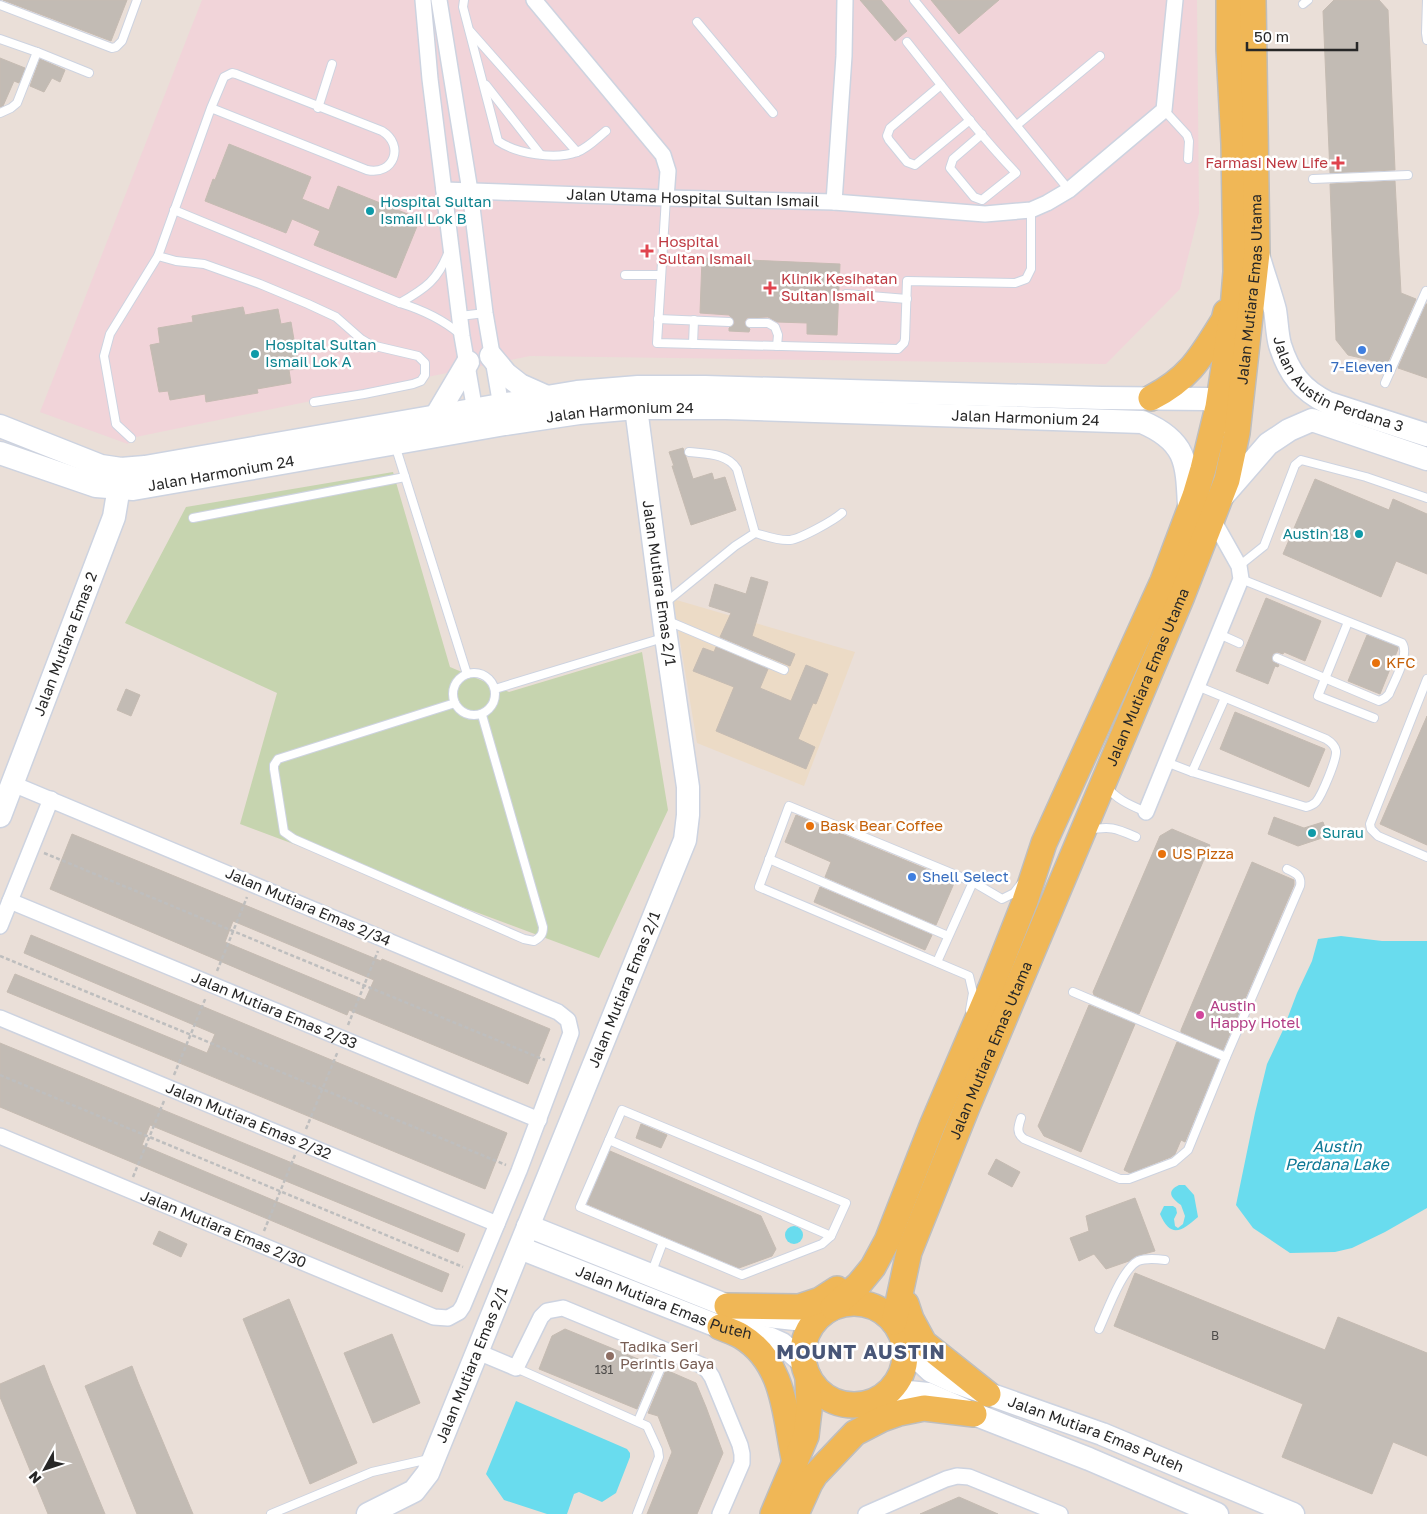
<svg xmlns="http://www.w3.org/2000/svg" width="1427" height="1514" font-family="'Golos Text',sans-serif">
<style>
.education{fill:#ecdbc6}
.medical{fill:#f1d4d9}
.cemetery{fill:#c6d4af}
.water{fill:#69dcee}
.building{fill:#c2bbb4;stroke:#c5bbb2;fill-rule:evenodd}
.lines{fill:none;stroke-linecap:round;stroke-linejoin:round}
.lane-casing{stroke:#cdd3e0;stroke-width:10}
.street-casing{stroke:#cdd3e0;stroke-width:18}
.secondary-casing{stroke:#cdd3e0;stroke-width:25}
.primary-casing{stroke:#bebebe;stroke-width:28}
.path{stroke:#bebebe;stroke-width:2.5;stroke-dasharray:4 2.5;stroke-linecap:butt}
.lane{stroke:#fff;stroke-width:8}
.street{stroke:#fff;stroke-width:15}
.secondary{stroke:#fff;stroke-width:22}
.primary{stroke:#f0b756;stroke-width:25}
.health-dot{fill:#e0444e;stroke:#fff;stroke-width:2}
.culture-dot{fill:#0f9aa8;stroke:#fff;stroke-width:2}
.shop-dot{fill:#3f7fe0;stroke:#fff;stroke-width:2}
.food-dot{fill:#e8710a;stroke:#fff;stroke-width:2}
.hotel-dot{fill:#d1479c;stroke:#fff;stroke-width:2}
.education-dot{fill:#8d6e63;stroke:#fff;stroke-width:2}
.labels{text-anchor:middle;stroke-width:5;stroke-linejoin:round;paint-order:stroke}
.number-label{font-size:12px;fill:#4e4c4a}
.health-label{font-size:15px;fill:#be3a42;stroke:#fff;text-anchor:start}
.street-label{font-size:15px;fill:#272727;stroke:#fff}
.culture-label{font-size:15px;fill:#0d838f;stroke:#fff;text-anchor:start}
.shop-label{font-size:15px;fill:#366cbe;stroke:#fff}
.food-label{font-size:15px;fill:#c56008;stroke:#fff;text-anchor:start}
.hotel-label{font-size:15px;fill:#b23c85;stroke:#fff;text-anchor:start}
.education-label{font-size:15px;fill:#785e54;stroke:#fff;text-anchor:start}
.water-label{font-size:16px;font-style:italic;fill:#0d7895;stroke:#fff}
.district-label{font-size:20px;font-weight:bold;letter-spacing:1px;fill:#485677;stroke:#fff}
</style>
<rect width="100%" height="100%" fill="#eadfd8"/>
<path class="education" d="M673,599L855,652L804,786L697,743Z"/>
<path class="medical" d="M202,0H1197L1199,213L1180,289L1106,364L530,356L131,438L128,444L40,412Z"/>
<path class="cemetery" d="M393,472L450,667L509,692L642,652L668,810L599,958L240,824L277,693L125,623L186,507Z"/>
<g class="water">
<path d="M1341,936L1382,941H1427V1208L1385,1232L1352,1248L1335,1252L1290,1253L1253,1228L1236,1205L1255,1113L1267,1064L1283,1030L1297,993L1312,961L1318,939Z"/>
<path d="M1179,1185H1185L1194,1195L1198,1217C1183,1230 1171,1240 1160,1214L1164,1206H1173L1176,1208L1177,1213L1174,1219L1175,1226L1178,1228L1183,1224L1185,1216L1181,1205C1171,1198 1166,1191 1179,1185Z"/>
<circle cx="794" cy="1235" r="9"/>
<path d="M516,1401L627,1449L630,1453V1457L616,1493L602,1502L579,1492L574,1494L567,1514H547L504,1500L486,1474Z"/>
</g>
<g class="building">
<path d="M3,0H127L111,41Z"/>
<path d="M860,0H881L907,31L895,41Z"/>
<path d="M931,0H999L959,34Z"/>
<path d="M1334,0H1379L1388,10L1395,170L1330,173L1323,11Z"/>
<path d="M0,58L25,68L19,83L14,81L3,106L0,107Z"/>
<path d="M40,59L65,70L60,82L52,78L44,92L30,86Z"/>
<path d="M229,144L311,177L302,199L329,210L338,186L420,219L396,278L314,245L320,231L292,219L286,233L205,201L213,179L215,180Z"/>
<path d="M1395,181L1401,293L1416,299L1387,364L1348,355L1336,340L1330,184Z"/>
<path d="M702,258L840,264L837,335L807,334V323L777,322L768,317L747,318L744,323L750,329L749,332L729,331V328L733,325L735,322L729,315L700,313Z"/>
<path d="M1426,304H1427V378L1398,368Z"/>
<path d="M243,307L245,315L278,309L281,324L291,322L299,369L289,370L291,383L257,389L258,393L206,402L205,394L170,400L168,391L159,392L150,345L160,343L158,328L193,322L192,316Z"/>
<path d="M683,448L693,479L712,473L714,480L725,477L736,510L691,525L672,466H674L669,452Z"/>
<path d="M1315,479L1389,510L1393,499L1427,514V574L1396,561L1381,597L1283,554Z"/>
<path d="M751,577L768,582L752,636L795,654L790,666L720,637L731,613L709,606L715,584L746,594Z"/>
<path d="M1266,598L1321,621L1305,661L1284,652L1283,654L1277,652L1273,654L1272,661L1279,665L1278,667L1275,666L1268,684L1236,671Z"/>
<path d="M1367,635L1398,647V649L1380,694L1348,681Z"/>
<path d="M716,647L768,669L760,688L791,701L806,665L828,674L816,704L813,703L798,739L815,747L806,769L716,731L734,687L693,671L703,648L714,652Z"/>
<path d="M126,689L140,695L131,716L117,710Z"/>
<path d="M1235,712L1325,749L1309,787L1220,749Z"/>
<path d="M1427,716V845L1380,824Z"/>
<path d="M796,815L955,881L936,925L825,877L831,862L785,842Z"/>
<path d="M1274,817L1304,828L1323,822L1328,836L1298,846L1268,834Z"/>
<path d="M1172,829L1210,845L1139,1014L1094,995L1093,992L1160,836Z"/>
<path d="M72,834L381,961L382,959L550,1029L528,1084L349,1010L347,1015L50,889ZM233,921L374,980L365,1000L225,942Z"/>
<path d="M1252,862L1294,880V885L1223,1050L1181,1032V1030Z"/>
<path d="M820,887L932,935L925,950L814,902Z"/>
<path d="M31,935L507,1133L485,1189L7,992L15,974L207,1053L215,1034L24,953Z"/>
<path d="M1089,1005L1135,1024L1081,1152L1044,1136L1038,1126Z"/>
<path d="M1177,1042L1219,1060L1185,1142L1181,1140L1175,1154L1171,1157L1130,1173L1124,1170Z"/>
<path d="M0,1043L465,1234L458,1252L150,1125L142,1145L449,1274L442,1292L0,1107Z"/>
<path d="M641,1124L667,1135L661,1148L636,1138Z"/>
<path d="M610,1151L761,1216L776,1249L772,1256L739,1268L587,1204Z"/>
<path d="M996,1159L1020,1172L1012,1187L988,1174Z"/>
<path d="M1135,1198L1155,1251L1136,1256L1129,1261L1106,1269L1094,1254L1079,1261L1070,1238L1089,1231L1086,1216Z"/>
<path d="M159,1231L187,1244L181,1257L153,1244Z"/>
<path d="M1135,1273L1325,1350L1338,1317L1427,1353V1456L1393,1442L1372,1494L1282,1457L1303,1404L1114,1326Z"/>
<path d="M289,1299L357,1463L310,1484L243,1319Z"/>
<path d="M565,1329L655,1366L637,1409L539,1369L552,1336Z"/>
<path d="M392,1334L420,1403L373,1423L344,1353Z"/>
<path d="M44,1365L50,1381L105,1514H48L0,1397V1384Z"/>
<path d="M132,1366L138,1382L193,1514H137L85,1386Z"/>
<path d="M666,1370L696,1383L706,1407L723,1453L697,1514H647L672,1452L658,1416L648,1413Z"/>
<path d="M959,1497L998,1514H920Z"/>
</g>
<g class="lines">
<g class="lane-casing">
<g id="lane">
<path d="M464,0L463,7L498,141C517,154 555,160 577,152C588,148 597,138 606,131"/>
<path d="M914,0L1069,190"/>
<path d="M1427,0L1426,33L1427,40"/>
<path d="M1303,4L1308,0"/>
<path d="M0,5L112,48L116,47L122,41L137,0"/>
<path d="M697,22L773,113"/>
<path d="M470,31L577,152"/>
<path d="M0,39L37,52"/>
<path d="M907,42C942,86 977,132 1016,173L982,200L974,197L950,168L953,159L982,134"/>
<path d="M486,85L540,154"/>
<path d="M941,85L890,128L887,136L889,140L907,162L915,165L970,120"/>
<path d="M318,108L332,64"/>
<path d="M1164,110L1187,135L1189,141L1188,159"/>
<path d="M0,113L11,108L17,103L37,52L89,73"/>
<path d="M1017,125L1100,56"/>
<path d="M1313,179L1408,175"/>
<path d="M666,198L657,343L898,349L904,343L905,339L907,281L1015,283L1026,279L1031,269V210"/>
<path d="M174,210L400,303C423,310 442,319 460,334"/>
<path d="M158,256L176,261L204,264L260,284L308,304L336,317L361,339L371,345L418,356L425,363V375L421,381L413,384L364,394L314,402"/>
<path d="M625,275H661"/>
<path d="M846,294L907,299"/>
<path d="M400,303C426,288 438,280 449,251"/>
<path d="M460,316L485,313"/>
<path d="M658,319L729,322"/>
<path d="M750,323H768L775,327L778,335L777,346"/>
<path d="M693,344L694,320"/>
<path d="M1385,383L1426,291"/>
<path d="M131,438L116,424L104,356L110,334L158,256L211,108L224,77L232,73L236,74L382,131C405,145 394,176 367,170L211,108"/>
<path d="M395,445L467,674"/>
<path d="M193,518L405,477"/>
<path d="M755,533C766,536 778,541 790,540C800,539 833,521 842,513"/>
<path d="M1239,566L1264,546L1295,465L1301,460L1366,477L1427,498"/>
<path d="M1241,579L1402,643C1410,655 1394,681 1389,694L1385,698L1379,701L1277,658"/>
<path d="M665,603L735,546L755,533L737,469C727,453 706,454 689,452"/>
<path d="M668,621L784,670"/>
<path d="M1348,622L1318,696L1374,718"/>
<path d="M1219,634L1239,643"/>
<circle cx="474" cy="694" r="21"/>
<path d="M1427,679L1370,824L1371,829L1378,836L1427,857"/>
<path d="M495,689L663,638"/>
<path d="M455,703L278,759L274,765V769L284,832L294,839L524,939L534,941C541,937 543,934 543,927L482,715"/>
<path d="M1166,762L1192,772L1306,807C1310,806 1313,805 1316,802C1322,795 1337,759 1336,751C1335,745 1331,742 1326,739L1197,686"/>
<path d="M1192,772L1225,698"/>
<path d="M1106,786C1117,800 1130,805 1146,812"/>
<path d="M1088,830C1111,826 1115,828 1136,837"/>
<path d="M769,859L948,936"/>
<path d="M937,962L973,882"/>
<path d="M1073,992L1226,1057"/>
<path d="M970,1010L973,993L969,976L759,887L789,806L973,882L1002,899L1014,893L1021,884"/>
<path d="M622,1110L846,1203L831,1236L822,1244L742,1275L580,1207Z"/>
<path d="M1021,1118C1018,1127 1016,1133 1024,1139L1120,1179H1129L1174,1162L1188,1150L1226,1057L1300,886C1302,876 1296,873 1287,869"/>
<path d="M609,1140L831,1236"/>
<path d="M651,1274L663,1242"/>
<path d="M1099,1329C1107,1312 1122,1269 1138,1261C1146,1258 1157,1259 1165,1260"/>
<path d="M516,1368L647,1426L658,1450L659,1457L637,1514"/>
<path d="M638,1421L668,1351"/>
<path d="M271,1514L372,1472L429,1459"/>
</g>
</g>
<g class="street-casing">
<g id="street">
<path d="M423,0L430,79L462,336L476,417"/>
<path d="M439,0L470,191L485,313L502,412"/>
<path d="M534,0L663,155L668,171L666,198"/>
<path id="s1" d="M444,190L666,198L834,202L844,56L845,0"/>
<path d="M834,202L985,214L1031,210L1047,203L1069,190L1164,110L1175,0"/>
<path d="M1146,812L1241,579L1239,566L1212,518"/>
<path id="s2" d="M10,901L539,1120"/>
<path d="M0,926L51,799"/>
<path id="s3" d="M0,1018L497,1224"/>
<path id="s4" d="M0,1136L434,1317L448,1318L459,1312L463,1306L519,1171L571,1033L568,1020L558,1012L13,784"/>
<path d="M478,1352L516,1368L541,1317L547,1311L563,1308L701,1365L708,1371L712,1377L740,1445L742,1454V1463L720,1514"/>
<path d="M866,1514L946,1479L957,1476L969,1477L1060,1514"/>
</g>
</g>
<g class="secondary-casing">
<g id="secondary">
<path id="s5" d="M1258,254C1263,273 1270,291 1275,310C1277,322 1277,334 1280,345C1289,374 1302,390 1328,403L1427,435"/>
<path d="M491,356L506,374L520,385L547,397"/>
<path d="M436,416L468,362"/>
<path d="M0,426L101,466L121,469L145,467L547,397L577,392L638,387H705L1102,398L1207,399L1218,407L1224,422"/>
<path id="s6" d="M0,453L96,486L133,489L505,424L579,413L636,408H726L1142,422C1187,441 1187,463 1189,507"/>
<path d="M1222,497L1268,444L1289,430L1312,420L1427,459"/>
<path id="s7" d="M0,816L114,517L121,475"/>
<path d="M528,1226L748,1314L795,1319L818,1318"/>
<path id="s8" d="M520,1248L720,1327L771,1339L782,1344L804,1363"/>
<path id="s9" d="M905,1347L931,1371L955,1382L1102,1434L1293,1514"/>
<path d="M887,1394L908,1392L928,1394L974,1414L1089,1459L1217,1514"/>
<path id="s10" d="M368,1514L414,1491L428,1473L685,840L688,815V787L666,637L636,408"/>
</g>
</g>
<g class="primary-casing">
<g id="primary">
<path d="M1151,398C1190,378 1201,357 1224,320L1226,312"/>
<circle cx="854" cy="1354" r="51"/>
<path d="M906,1304L911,1319L924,1343L988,1394"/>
<path d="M727,1306L799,1307L820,1300L837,1289"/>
<path d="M833,1307L859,1284L873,1267L887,1241L932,1126L990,990L1025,901L1044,843L1163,581L1195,496L1203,469L1218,407L1233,309L1236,272L1234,144L1229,49V0"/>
<path id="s11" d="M894,1322L909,1252L967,1107L1182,596L1227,480L1237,433L1257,253L1253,0"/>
<path d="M720,1327C727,1330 734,1332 741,1336C786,1363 785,1418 795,1463"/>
<path d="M773,1514L806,1436L809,1410L808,1376"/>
<path d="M796,1514L810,1483L815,1475L855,1433L882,1419L899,1413L924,1408L974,1414"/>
</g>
</g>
<g class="path">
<path d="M44,853L545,1060"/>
<path d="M0,956L506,1165"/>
<path d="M217,971L247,897"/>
<path d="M348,1025L378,951"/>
<path d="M0,1075L463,1267"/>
<path d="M174,1075L206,997"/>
<path d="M306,1129L338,1051"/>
<path d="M133,1177L164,1101"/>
<path d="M264,1231L295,1155"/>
</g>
<use href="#lane" class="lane"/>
<use href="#street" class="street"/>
<use href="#secondary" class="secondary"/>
<use href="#primary" class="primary"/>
</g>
<g class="health-dot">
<path d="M1335.5 155.5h5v5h5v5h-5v5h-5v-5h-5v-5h5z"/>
<path d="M644.5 243.5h5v5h5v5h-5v5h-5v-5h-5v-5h5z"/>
<path d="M767.5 280.5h5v5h5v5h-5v5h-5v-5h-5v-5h5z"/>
</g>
<g class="culture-dot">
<circle cx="370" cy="211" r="5"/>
<circle cx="255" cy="354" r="5"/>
<circle cx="1359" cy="534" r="5"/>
<circle cx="1312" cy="833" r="5"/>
</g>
<g class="shop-dot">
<circle cx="1362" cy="350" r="5"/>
<circle cx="912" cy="877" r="5"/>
</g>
<g class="food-dot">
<circle cx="1376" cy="663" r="5"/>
<circle cx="810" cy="826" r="5"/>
<circle cx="1162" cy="854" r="5"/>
</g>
<circle class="hotel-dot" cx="1200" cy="1015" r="5"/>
<circle class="education-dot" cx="610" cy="1356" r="5"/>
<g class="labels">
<g class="number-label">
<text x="1215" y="1340">B</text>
<text x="604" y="1374">131</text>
</g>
<g class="health-label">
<text x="1328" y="168" text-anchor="end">Farmasi New Life</text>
<text x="658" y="247">Hospital<tspan x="658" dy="17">Sultan Ismail</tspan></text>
<text x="781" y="284">Klinik Kesihatan<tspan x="781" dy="17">Sultan Ismail</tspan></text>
</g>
<g class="street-label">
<text dy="5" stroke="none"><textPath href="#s1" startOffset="249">Jalan Utama Hospital Sultan Ismail</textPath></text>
<text dy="5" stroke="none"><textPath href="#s11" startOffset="1099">Jalan Mutiara Emas Utama</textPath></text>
<text dy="5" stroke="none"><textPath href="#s5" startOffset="168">Jalan Austin Perdana 3</textPath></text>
<text dy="5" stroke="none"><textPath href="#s6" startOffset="632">Jalan Harmonium 24</textPath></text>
<text dy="5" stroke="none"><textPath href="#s6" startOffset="1038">Jalan Harmonium 24</textPath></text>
<text dy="5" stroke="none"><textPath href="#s6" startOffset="228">Jalan Harmonium 24</textPath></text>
<text transform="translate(659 583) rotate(82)" y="5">Jalan Mutiara Emas 2/1</text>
<text dy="5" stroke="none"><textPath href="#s7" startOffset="184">Jalan Mutiara Emas 2</textPath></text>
<text dy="5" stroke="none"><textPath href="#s11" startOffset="694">Jalan Mutiara Emas Utama</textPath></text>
<text transform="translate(308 907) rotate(23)" y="5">Jalan Mutiara Emas 2/34</text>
<text dy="5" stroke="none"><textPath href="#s10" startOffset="596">Jalan Mutiara Emas 2/1</textPath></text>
<text dy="5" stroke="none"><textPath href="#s2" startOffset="286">Jalan Mutiara Emas 2/33</textPath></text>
<text dy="5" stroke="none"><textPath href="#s11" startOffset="289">Jalan Mutiara Emas Utama</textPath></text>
<text dy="5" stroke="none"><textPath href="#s3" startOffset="269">Jalan Mutiara Emas 2/32</textPath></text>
<text dy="5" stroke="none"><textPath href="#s4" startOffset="242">Jalan Mutiara Emas 2/30</textPath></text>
<text dy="5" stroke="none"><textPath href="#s8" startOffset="154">Jalan Mutiara Emas Puteh</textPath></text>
<text dy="5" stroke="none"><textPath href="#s10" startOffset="191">Jalan Mutiara Emas 2/1</textPath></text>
<text dy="5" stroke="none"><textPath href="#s9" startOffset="212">Jalan Mutiara Emas Puteh</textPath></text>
</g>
<g class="culture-label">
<text x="380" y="207">Hospital Sultan<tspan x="380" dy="17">Ismail Lok B</tspan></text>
<text x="265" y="350">Hospital Sultan<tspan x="265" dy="17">Ismail Lok A</tspan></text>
<text x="1349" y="539" text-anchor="end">Austin 18</text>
<text x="1322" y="838">Surau</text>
</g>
<g class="shop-label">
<text x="1362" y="372">7-Eleven</text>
<text x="922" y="882" text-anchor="start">Shell Select</text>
</g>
<g class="food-label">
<text x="1386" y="668">KFC</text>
<text x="820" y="831">Bask Bear Coffee</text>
<text x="1172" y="859">US Pizza</text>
</g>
<g class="hotel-label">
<text x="1210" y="1011">Austin<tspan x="1210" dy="17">Happy Hotel</tspan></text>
</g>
<g class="education-label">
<text x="620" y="1352">Tadika Seri<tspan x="620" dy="17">Perintis Gaya</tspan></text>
</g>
<g class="water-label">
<text x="1337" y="1152">Austin<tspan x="1337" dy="18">Perdana Lake</tspan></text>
</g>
<g class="district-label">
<text x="861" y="1359">MOUNT AUSTIN</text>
</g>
</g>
<g transform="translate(45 1469) rotate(230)" stroke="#ffffff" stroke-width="4" paint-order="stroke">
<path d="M0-4L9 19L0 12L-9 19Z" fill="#272727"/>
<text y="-8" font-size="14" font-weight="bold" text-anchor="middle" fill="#272727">N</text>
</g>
<path d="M1247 42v8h110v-8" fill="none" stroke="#272727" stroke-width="2.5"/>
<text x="1254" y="42" font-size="15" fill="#272727" stroke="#ffffff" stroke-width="4" paint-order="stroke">50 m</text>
</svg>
